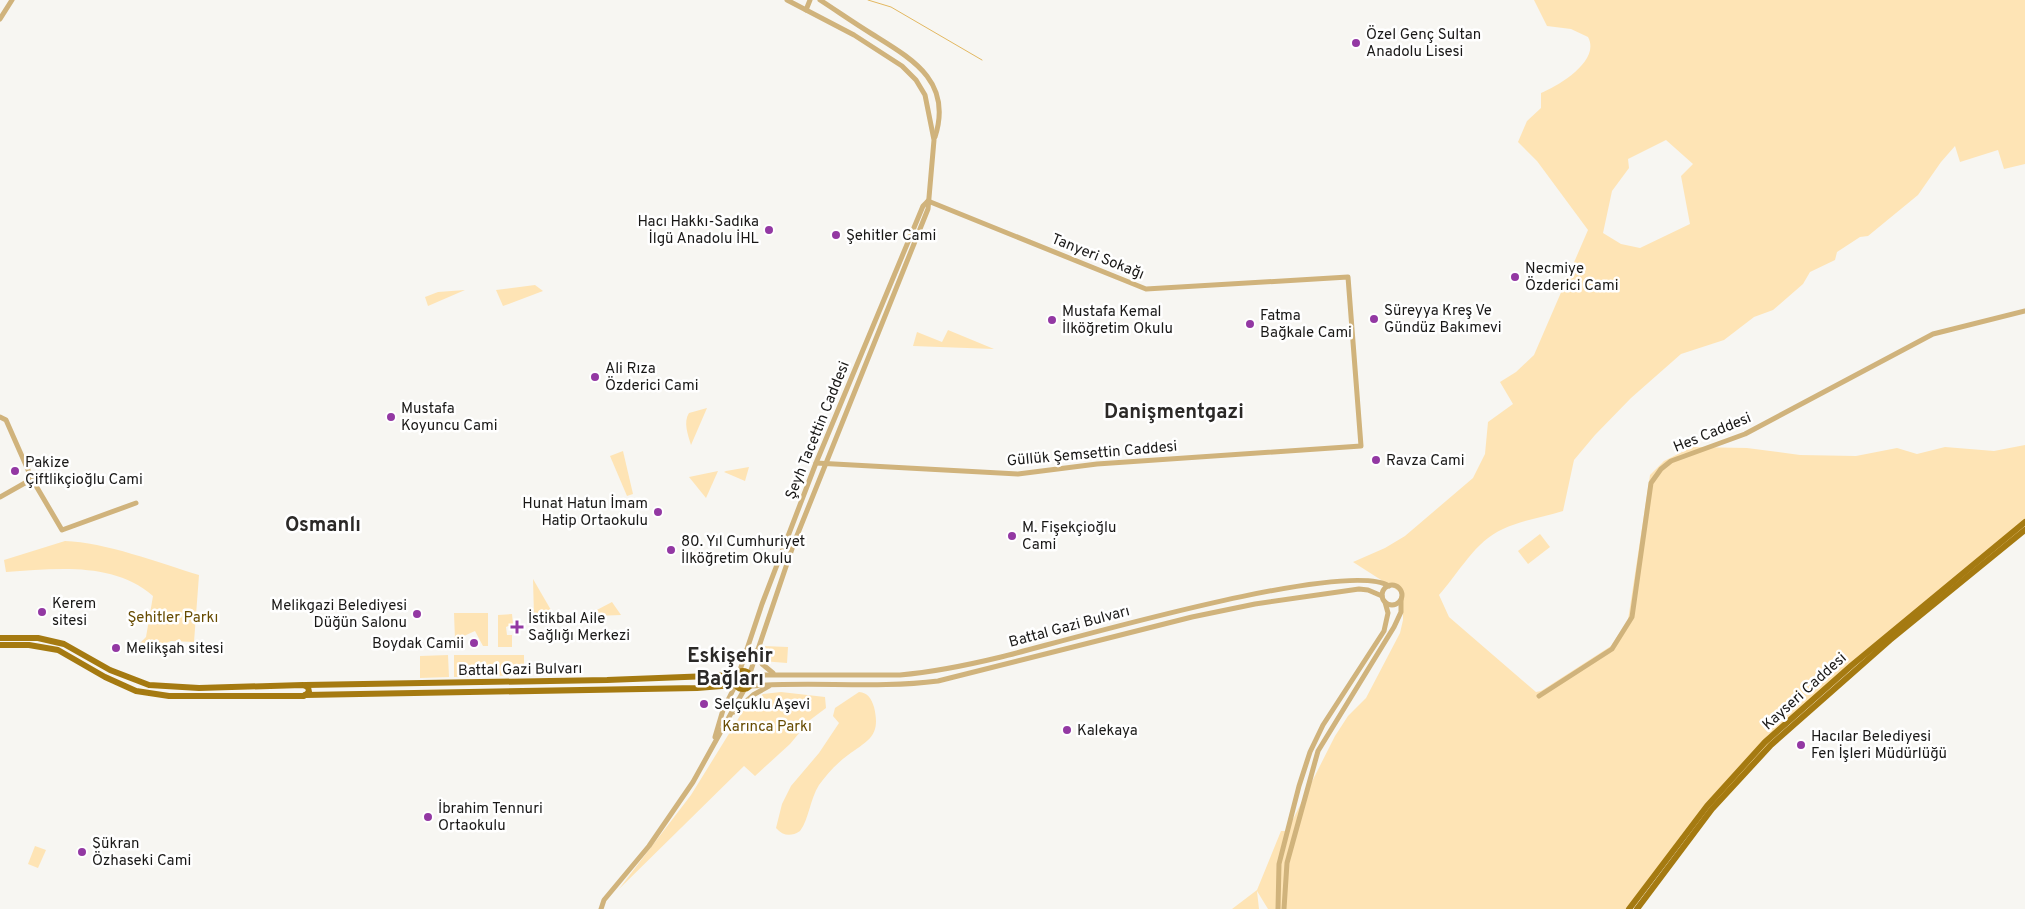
<svg xmlns="http://www.w3.org/2000/svg" width="2025" height="909" font-family="Overpass,sans-serif">
<style>
.green{fill:#fee4b5;fill-rule:evenodd}
.lines{fill:none;stroke-linecap:round;stroke-linejoin:round}
.stream{stroke:#e3b861;stroke-width:1}
.tertiary{stroke:#d0b37c;stroke-width:5}
.primary{stroke:#a57a11;stroke-width:6}
.poi-dot{fill:#9338a3;stroke:#fff;stroke-width:2}
.labels{text-anchor:middle;stroke-width:5;stroke-linejoin:round;paint-order:stroke}
.poi-label{font-size:15px;fill:#191817;stroke:#fff;text-anchor:start}
.street-label{font-size:15px;fill:#191817;stroke:#fff}
.park-label{font-size:15px;fill:#674b01;stroke:#fff}
.district-label{font-size:20px;font-weight:bold;fill:#2b2927;stroke:#fff}
</style>
<rect width="100%" height="100%" fill="#f7f6f2"/>
<g class="green">
<path d="M1534,0H2025V164L2004,169L1998,150L1960,162L1955,146L1941,162L1918,195L1868,236L1860,237L1837,252L1835,260L1810,272L1803,284L1773,310L1754,317L1724,340L1681,354L1631,398L1595,435L1574,460L1563,511C1544,517 1522,520 1503,529C1475,541 1459,573 1439,595L1449,617L1536,692L1541,691L1611,646L1628,620L1650,475L1664,461L1692,447L1747,448L1800,455L1856,456L1897,448L1917,454L1945,447L1994,451L2025,445V527L1865,658L1775,737L1685,839L1633,909H1268L1257,891L1259,909H1232L1257,890L1281,831H1287L1335,736L1348,716L1366,698L1400,633L1403,620V594L1353,562L1385,548L1405,536L1473,478L1485,454L1488,422L1513,404L1500,382L1516,372L1534,355L1588,230L1537,161L1518,142L1527,121L1541,108V93C1558,86 1601,61 1588,37L1571,29L1547,26ZM1666,140L1693,164L1681,176L1690,224L1640,248L1621,244L1603,233L1612,191L1629,168L1628,159Z"/>
<path d="M535,285L543,291L503,306L496,290Z"/>
<path d="M465,290L428,306L425,297L438,292Z"/>
<path d="M948,330L994,349L913,346L917,332L942,342Z"/>
<path d="M707,408L691,445C688,435 683,422 689,413Z"/>
<path d="M623,451L633,494L627,496L610,456Z"/>
<path d="M749,467L745,481L724,472L726,471Z"/>
<path d="M718,471L706,498L689,477Z"/>
<path d="M1540,534L1550,547L1528,564L1518,551Z"/>
<path d="M65,541C104,542 160,563 199,575L194,642L171,641L140,653L131,652L146,637L153,596C113,561 55,569 6,572L4,560Z"/>
<path d="M533,579L555,617H534Z"/>
<path d="M612,602L621,615L595,616L593,612Z"/>
<path d="M454,613H488V646H483L475,631L455,640Z"/>
<path d="M512,614L513,624L506,627L507,635H512V647H498V615Z"/>
<path d="M763,646L788,647L787,663L762,661Z"/>
<path d="M448,655L449,677L420,678V656Z"/>
<path d="M454,655H524V675L454,677Z"/>
<path d="M781,692L825,697L826,708L810,720L790,744L755,776L744,766L619,889L691,795L743,711L763,694Z"/>
<path d="M859,692C868,693 871,698 874,707C881,736 869,740 848,755C837,763 827,774 819,785C810,799 809,819 800,831C791,837 783,836 776,828L782,804L791,786L819,753L839,723L833,716L835,708Z"/>
<path d="M35,846L46,850L38,868L28,864Z"/>
</g>
<g class="lines">
<path class="stream" d="M868,0L891,7L982,60"/>
<g class="tertiary">
<path d="M820,0C837,11 854,23 872,34C912,59 953,81 935,137"/>
<path d="M806,10L810,0"/>
<path d="M0,19L12,0"/>
<path d="M0,417L6,420L32,479L62,530L136,503"/>
<path d="M816,463L1018,474L1097,464L1361,446L1348,277L1146,289L928,201"/>
<path d="M0,497L32,479"/>
<circle cx="1392" cy="595" r="10"/>
<path d="M757,650L762,664L773,673"/>
<path d="M739,673L762,604L816,463L923,206L928,201"/>
<path d="M750,673L794,543L928,209L934,140L925,95L916,80L902,66L854,35L787,0"/>
<path d="M751,675H900C934,672 968,665 1001,657C1062,642 1346,558 1389,586"/>
<path d="M750,686C812,681 876,689 938,681L1192,617L1255,604L1359,589L1368,590L1382,596"/>
<path d="M1539,696L1612,649L1632,617L1651,483L1661,469L1671,461L1745,434L1933,334L2025,311"/>
<path d="M734,712L753,695L769,686"/>
<path d="M715,737L723,710L735,686"/>
<path d="M601,909L604,900L649,846L693,782L744,690"/>
<path d="M1278,909L1279,864L1299,786L1310,752L1323,725L1384,631L1388,613L1385,602"/>
<path d="M1284,909L1287,863L1318,751L1394,627L1401,612V600"/>
</g>
<g class="primary">
<path d="M0,638H38L64,644L110,670L149,685L199,688L303,685L308,687L309,692L304,696H169L136,691L105,677L58,650L29,645H0"/>
<circle cx="743" cy="680" r="9"/>
<path d="M305,685L607,680L736,675"/>
<path d="M305,695L697,688L734,685"/>
<path d="M1629,909L1707,806L1765,742L1852,665L2025,522"/>
<path d="M1637,909L1712,809L1771,745L1890,640L2025,530"/>
</g>
</g>
<g class="poi-dot">
<circle cx="1356" cy="43" r="5"/>
<circle cx="769" cy="230" r="5"/>
<circle cx="836" cy="235" r="5"/>
<circle cx="1515" cy="277" r="5"/>
<circle cx="1374" cy="319" r="5"/>
<circle cx="1052" cy="320" r="5"/>
<circle cx="1250" cy="324" r="5"/>
<circle cx="595" cy="377" r="5"/>
<circle cx="391" cy="417" r="5"/>
<circle cx="1376" cy="460" r="5"/>
<circle cx="15" cy="471" r="5"/>
<circle cx="658" cy="512" r="5"/>
<circle cx="1012" cy="536" r="5"/>
<circle cx="671" cy="550" r="5"/>
<circle cx="42" cy="612" r="5"/>
<circle cx="417" cy="614" r="5"/>
<path d="M514.5 619.5h5v5h5v5h-5v5h-5v-5h-5v-5h5z"/>
<circle cx="474" cy="643" r="5"/>
<circle cx="116" cy="648" r="5"/>
<circle cx="704" cy="704" r="5"/>
<circle cx="1067" cy="730" r="5"/>
<circle cx="1801" cy="745" r="5"/>
<circle cx="428" cy="817" r="5"/>
<circle cx="82" cy="852" r="5"/>
</g>
<g class="labels">
<g class="poi-label">
<text x="1366" y="39">Özel Genç Sultan<tspan x="1366" dy="17">Anadolu Lisesi</tspan></text>
<text x="759" y="226" text-anchor="end">Hacı Hakkı-Sadıka<tspan x="759" dy="17">İlgü Anadolu İHL</tspan></text>
<text x="846" y="240">Şehitler Cami</text>
<text x="1525" y="273">Necmiye<tspan x="1525" dy="17">Özderici Cami</tspan></text>
<text x="1384" y="315">Süreyya Kreş Ve<tspan x="1384" dy="17">Gündüz Bakımevi</tspan></text>
<text x="1062" y="316">Mustafa Kemal<tspan x="1062" dy="17">İlköğretim Okulu</tspan></text>
<text x="1260" y="320">Fatma<tspan x="1260" dy="17">Bağkale Cami</tspan></text>
<text x="605" y="373">Ali Rıza<tspan x="605" dy="17">Özderici Cami</tspan></text>
<text x="401" y="413">Mustafa<tspan x="401" dy="17">Koyuncu Cami</tspan></text>
<text x="1386" y="465">Ravza Cami</text>
<text x="25" y="467">Pakize<tspan x="25" dy="17">Çiftlikçioğlu Cami</tspan></text>
<text x="648" y="508" text-anchor="end">Hunat Hatun İmam<tspan x="648" dy="17">Hatip Ortaokulu</tspan></text>
<text x="1022" y="532">M. Fişekçioğlu<tspan x="1022" dy="17">Cami</tspan></text>
<text x="681" y="546">80. Yıl Cumhuriyet<tspan x="681" dy="17">İlköğretim Okulu</tspan></text>
<text x="52" y="608">Kerem<tspan x="52" dy="17">sitesi</tspan></text>
<text x="407" y="610" text-anchor="end">Melikgazi Belediyesi<tspan x="407" dy="17">Düğün Salonu</tspan></text>
<text x="528" y="623">İstikbal Aile<tspan x="528" dy="17">Sağlığı Merkezi</tspan></text>
<text x="464" y="648" text-anchor="end">Boydak Camii</text>
<text x="126" y="653">Melikşah sitesi</text>
<text x="714" y="709">Selçuklu Aşevi</text>
<text x="1077" y="735">Kalekaya</text>
<text x="1811" y="741">Hacılar Belediyesi<tspan x="1811" dy="17">Fen İşleri Müdürlüğü</tspan></text>
<text x="438" y="813">İbrahim Tennuri<tspan x="438" dy="17">Ortaokulu</tspan></text>
<text x="92" y="848">Şükran<tspan x="92" dy="17">Özhaseki Cami</tspan></text>
</g>
<g class="street-label">
<text transform="translate(1098 256) rotate(22)" y="5">Tanyeri Sokağı</text>
<text transform="translate(817 430) rotate(-68)" y="5">Şeyh Tacettin Caddesi</text>
<text transform="translate(1712 432) rotate(-22)" y="5">Hes Caddesi</text>
<text transform="translate(1092 453) rotate(-5)" y="5">Güllük Şemsettin Caddesi</text>
<text transform="translate(1069 626) rotate(-15)" y="5">Battal Gazi Bulvarı</text>
<text transform="translate(520 669) rotate(-1)" y="5">Battal Gazi Bulvarı</text>
<text transform="translate(1804 691) rotate(-42)" y="5">Kayseri Caddesi</text>
</g>
<g class="park-label">
<text x="173" y="622">Şehitler Parkı</text>
<text x="767" y="731">Karınca Parkı</text>
</g>
<g class="district-label">
<text x="1174" y="418">Danişmentgazi</text>
<text x="323" y="531">Osmanlı</text>
<text x="730" y="662">Eskişehir<tspan x="730" dy="23">Bağları</tspan></text>
</g>
</g>
</svg>
